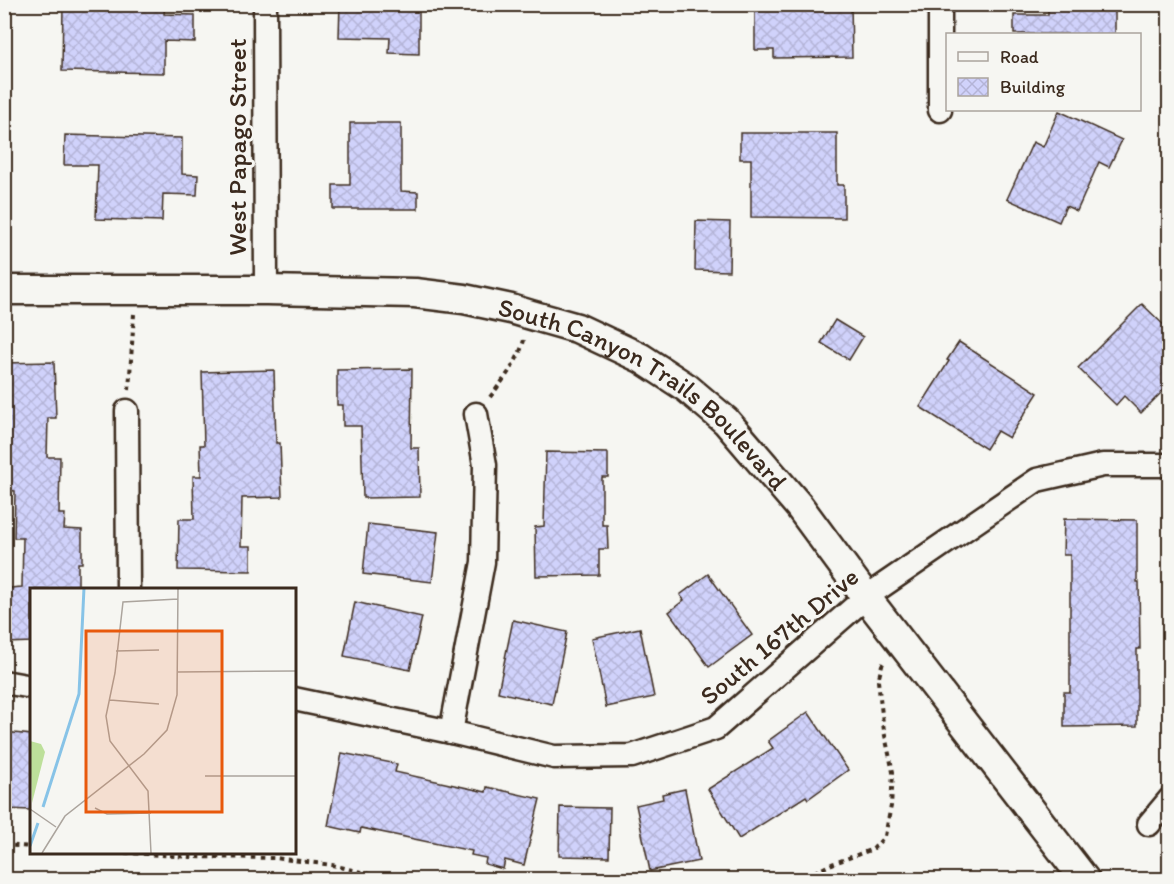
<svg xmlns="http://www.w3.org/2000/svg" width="1174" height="884" font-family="Itim,sans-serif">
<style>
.building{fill:url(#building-cross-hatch);stroke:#3b2a1e;stroke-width:1.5}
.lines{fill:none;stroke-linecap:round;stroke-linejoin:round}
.minor-casing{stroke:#3b2a1e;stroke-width:27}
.tertiary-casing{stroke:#3b2a1e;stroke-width:33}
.path{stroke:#3b2a1e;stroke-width:4;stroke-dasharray:4.5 4.5;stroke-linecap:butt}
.minor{stroke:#f6f6f2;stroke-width:22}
.tertiary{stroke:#f6f6f2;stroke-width:28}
.labels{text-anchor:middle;stroke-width:6;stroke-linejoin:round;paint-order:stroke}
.street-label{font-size:26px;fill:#3b2a1e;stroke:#f6f6f2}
.inset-river{fill:none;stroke:#87c3e7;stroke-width:3}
.inset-road{fill:none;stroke:#aba49d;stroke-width:1.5}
.view{fill:#e8590c;fill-opacity:0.15;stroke:#e8590c;stroke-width:3}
.inset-edge{fill:none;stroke:#3b2a1e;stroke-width:3}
</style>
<defs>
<pattern id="building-cross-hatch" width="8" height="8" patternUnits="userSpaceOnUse" patternTransform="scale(1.5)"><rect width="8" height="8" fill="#d0d2fb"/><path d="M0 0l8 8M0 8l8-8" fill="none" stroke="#b4b4d7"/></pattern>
</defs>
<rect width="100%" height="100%" fill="#f6f6f2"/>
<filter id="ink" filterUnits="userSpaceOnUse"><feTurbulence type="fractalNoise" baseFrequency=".0167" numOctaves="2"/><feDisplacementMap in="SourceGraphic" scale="12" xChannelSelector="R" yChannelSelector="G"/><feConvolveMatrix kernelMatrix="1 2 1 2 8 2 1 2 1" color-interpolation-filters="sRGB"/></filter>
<g filter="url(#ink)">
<g class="building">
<path d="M63,4H165L164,14L195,15V42L164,41V73L62,71Z"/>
<path d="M340,4H419V54L389,53L390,38L339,37Z"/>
<path d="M755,4H851L852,57L774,58V50H755Z"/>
<path d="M1048,4H1115V34H1014V15H1048Z"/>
<path d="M1059,111L1122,140L1109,167L1099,162L1077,211L1066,206L1059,222L1007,199L1033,142L1043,147Z"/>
<path d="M350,123H401V191L418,192V209H333V185H350Z"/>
<path d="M740,133H837V185H844V218L751,217V159H740Z"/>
<path d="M65,135L182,138V174L198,175L197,195L163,194L162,221L96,219L98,165H64Z"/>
<path d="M696,221L730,222L729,271L695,270Z"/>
<path d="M1142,304L1170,331V384L1141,413L1124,396L1116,405L1078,368Z"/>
<path d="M835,320L863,337L849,360L821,343Z"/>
<path d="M959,342L1038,393L1009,438L997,431L986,449L920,407L949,361L947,360Z"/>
<path d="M54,362L56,418H48L47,457H60L59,514H65L64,529L82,530V563H78V590H32V642L5,643L4,607H11L10,588L22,587L23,538H14L15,491L4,490V363Z"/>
<path d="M412,369L411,448H419L420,497L363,498L361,426H343V405H337V370Z"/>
<path d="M274,370L276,443H280L282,497L242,498L241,546H251V571L178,570L179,519H194L193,476H201L200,445H204L202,372Z"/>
<path d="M546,452L608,453V477H602V525H607L608,549H599V575L536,576L535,527L544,526Z"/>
<path d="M1064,519L1137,520V582H1139L1140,649H1137V726L1064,727V692H1070V555H1063Z"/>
<path d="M368,524L438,532L432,582L363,574Z"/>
<path d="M708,574L752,635L709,667L669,612L684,600L680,595Z"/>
<path d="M355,602L422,617L410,670L344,656Z"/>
<path d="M513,620L567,632L552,704L498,692Z"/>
<path d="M640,628L654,697L606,707L592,638Z"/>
<path d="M808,712L848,770L808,799L806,796L739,839L708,789L773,748L768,741Z"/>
<path d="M4,732L32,735V810L4,809Z"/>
<path d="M342,753L397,764L395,772L486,792L487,787L540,799L524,865L505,860L503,869L485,864L486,858L471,855L472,851L361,828L360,833L328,826Z"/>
<path d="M685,789L699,861L650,871L636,805L663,799L662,794Z"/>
<path d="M560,807L610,808L609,857L559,856Z"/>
</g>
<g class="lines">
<g class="minor-casing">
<g id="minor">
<path d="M265,4L266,290"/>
<path d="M940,4V110"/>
<path d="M127,411L128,590"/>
<path d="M4,682L32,687"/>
<path d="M294,699L451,732L554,757L632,756L716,728L866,597L1037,480L1103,465H1170"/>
<path d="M451,732L483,562L485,465L476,414"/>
<path d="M1149,824L1170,799"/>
</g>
</g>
<g class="tertiary-casing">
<g id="tertiary">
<path id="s1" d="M4,290H266L415,293L464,299L511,309L531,315L577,328L641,358L687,388L726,421L799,506L866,597L1085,880"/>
</g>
</g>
<g class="path">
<path d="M129,390L134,314"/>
<path d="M490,397C504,379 518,362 524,340"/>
<path d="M4,845L32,847"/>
<path d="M116,852L190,857L275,858L332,865L394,880"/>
<path d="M798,880L832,864L873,849L885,836L891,806L893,772L884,731L878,681L882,665L885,661"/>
</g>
<use href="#minor" class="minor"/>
<use href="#tertiary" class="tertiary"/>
</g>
</g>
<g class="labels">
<g class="street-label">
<text transform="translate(237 147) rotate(-90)" y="9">West Papago Street</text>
<text dy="9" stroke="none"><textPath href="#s1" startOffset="668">South Canyon Trails Boulevard</textPath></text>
<text transform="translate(779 636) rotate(-40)" y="9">South 167th Drive</text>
</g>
</g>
<g transform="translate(30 588)">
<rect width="266" height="266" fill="#f6f6f2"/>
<path d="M0,153L11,156L15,164L2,215Z" fill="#bde09a"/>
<path class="inset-river" d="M13,219L49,106L54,0M0,258L8,235"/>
<path class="inset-road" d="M86,63L129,62M148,84L266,83M80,112L129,116M175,188H266M65,220L77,226L121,225M0,221L26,239M12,265L35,228L114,166L137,142L147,107L148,0M121,265L118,203L80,153L76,128L85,85L93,14L148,11"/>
<path class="view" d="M56,43H192V224H56Z"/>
<rect width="266" height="266" class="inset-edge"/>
</g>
<rect width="1174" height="884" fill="none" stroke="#f6f6f2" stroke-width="24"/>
<rect x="12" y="12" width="1150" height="860" fill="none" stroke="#3b2a1e" stroke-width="2" filter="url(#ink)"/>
<rect x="946" y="33" width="195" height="78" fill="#f6f6f2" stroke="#aba49d" stroke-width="1.5"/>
<rect x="958" y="52" width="30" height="9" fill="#f6f6f2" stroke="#aba49d" stroke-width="1.5"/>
<text x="1000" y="63" font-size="18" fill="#3b2a1e">Road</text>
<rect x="958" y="78" width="30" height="18" fill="url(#building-cross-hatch)" stroke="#aba49d" stroke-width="1.5"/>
<text x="1000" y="93" font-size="18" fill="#3b2a1e">Building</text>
</svg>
